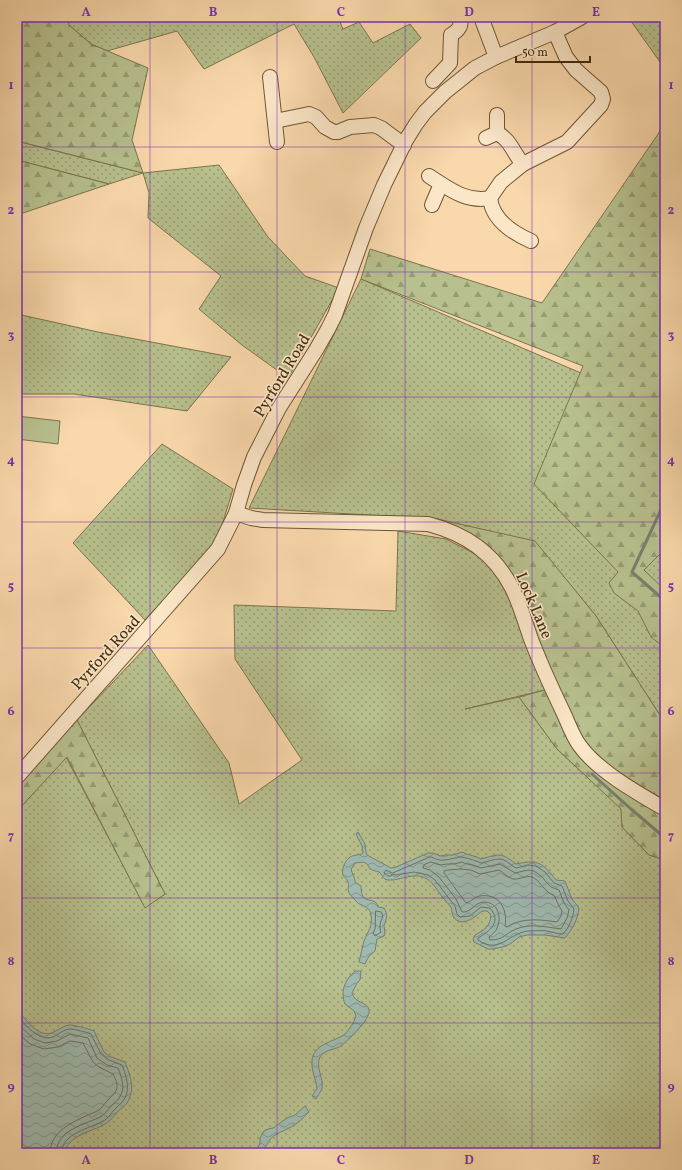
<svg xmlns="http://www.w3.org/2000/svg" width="682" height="1170" font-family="Vollkorn,serif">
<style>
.grass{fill:url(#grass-dots);stroke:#7a754d}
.forest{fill:url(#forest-firs);stroke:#7a754d}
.pitch{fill:#b7c08e;stroke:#7a754d}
.water{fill:url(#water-waves);stroke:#78806e}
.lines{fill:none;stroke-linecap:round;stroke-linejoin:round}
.shore{stroke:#6e725e;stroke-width:1}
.stream{stroke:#78806e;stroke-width:3}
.minor-casing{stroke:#6d5634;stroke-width:16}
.minor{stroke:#fbe6c8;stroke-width:14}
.grid{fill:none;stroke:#7b2cbf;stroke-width:1;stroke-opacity:0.55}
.labels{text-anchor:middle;stroke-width:3.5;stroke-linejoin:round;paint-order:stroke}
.street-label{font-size:16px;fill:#3e2a0c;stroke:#fbe6c8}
.neatline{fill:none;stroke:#7b2cbf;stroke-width:1.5}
.grid-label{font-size:13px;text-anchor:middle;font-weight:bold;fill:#7b2cbf}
</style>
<defs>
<pattern id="grass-dots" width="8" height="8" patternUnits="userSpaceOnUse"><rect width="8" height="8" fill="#b7c08e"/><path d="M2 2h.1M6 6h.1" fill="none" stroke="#969c72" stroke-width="1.8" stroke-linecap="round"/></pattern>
<pattern id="forest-firs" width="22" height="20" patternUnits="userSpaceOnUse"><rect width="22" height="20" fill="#b7c08e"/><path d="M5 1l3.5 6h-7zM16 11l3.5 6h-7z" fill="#969c72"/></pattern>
<pattern id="water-waves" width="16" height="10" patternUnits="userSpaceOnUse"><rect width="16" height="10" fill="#9eb9af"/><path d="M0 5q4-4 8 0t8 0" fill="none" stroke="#82978d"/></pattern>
</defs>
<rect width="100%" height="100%" fill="#f9d8ab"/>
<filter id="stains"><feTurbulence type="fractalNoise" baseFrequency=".005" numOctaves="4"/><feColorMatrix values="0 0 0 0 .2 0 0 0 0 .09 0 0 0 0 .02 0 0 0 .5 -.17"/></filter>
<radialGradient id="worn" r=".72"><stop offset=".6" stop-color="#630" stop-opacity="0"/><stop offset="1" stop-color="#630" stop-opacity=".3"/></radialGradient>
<g class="grass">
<path d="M67,17H338L343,29L359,22L373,43L410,24L421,38L343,113L314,57L294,24L204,69L177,31L107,51L91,44L68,25Z"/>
<path d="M628,17H665V69Z"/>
<path d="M17,141L143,173L219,165L268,237L305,276L339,288L288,378L242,345L199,309L221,276L148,218L149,193L143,173L109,184L17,160Z"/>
<path d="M361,279L665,409V723L596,616L535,542L437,519L249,508Z"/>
<path d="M17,314L98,332L231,357L187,411L74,394H17Z"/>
<path d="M162,444L233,489L217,542L145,620L73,543Z"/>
<path d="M398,531L446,539L497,565L545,690L465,709L519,697L557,749L622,809V827L649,855L665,860V1153H17V811L66,757L145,907L165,894L77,720L148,645L229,763L239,804L302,760L235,659L234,605L396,611Z"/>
</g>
<g class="forest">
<path d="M17,17H67L69,25L91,44L148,68L132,140L143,173L17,141Z"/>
<path d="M665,124V549L644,570L665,590V648L651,637L638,611L614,593L609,583L618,572L534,484L583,366L361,279L370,249L542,303Z"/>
<path d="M17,160L109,184L17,215Z"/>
<path d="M437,519L535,541L596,616L665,723V803L636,786L602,760L581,740L543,655L522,598L472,536Z"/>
<path d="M545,690L571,742L665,815V860L649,855L622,827L621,809L557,749L519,697Z"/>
<path d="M77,720L165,894L145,908L67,757L17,811V786Z"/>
</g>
<path class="pitch" d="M17,416L60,421L58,444L17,439Z"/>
<g class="water">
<path d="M358,832L365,844L366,852L367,855L391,868L396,867L428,853H433L440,856L446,855H453L462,852C469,856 475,855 481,859C499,854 501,852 516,864C538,859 543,863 556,880L565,881L572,899L579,908C578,919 572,930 565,938L545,935H527L519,937L510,944L503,947L493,949H488L474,942L473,939L475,935C484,930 490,927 491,915L487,911H482C475,917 461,929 453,916C452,914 452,910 451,907C449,904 447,903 445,900C439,894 435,884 427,879C414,871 401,881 388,880C382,879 383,875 379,872C377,871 373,871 370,869C366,861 364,862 355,863L351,869C352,874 355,877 355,882L361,886C361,908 375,894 378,907L384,908C388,914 387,919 384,925L385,934L384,936L377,939L375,951L369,956L365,964L359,962C361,955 362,948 364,941C368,931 373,926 371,915C371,908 363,906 358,903C355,900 352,897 350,894C346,889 350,887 348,882C347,879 344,877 343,875C341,870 345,861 349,858C353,854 359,856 363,853L362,846L356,834Z"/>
<path d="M355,971H361L360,980L357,983L352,993C355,1004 367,1001 369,1010C371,1019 348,1040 341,1046C335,1050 325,1049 320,1057C315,1066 324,1079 322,1088C321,1092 318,1095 316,1099L312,1096L317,1089C316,1079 311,1070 312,1061C313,1043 335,1042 345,1034C350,1029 354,1022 356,1016L354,1011L345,1004C340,991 345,980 355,971Z"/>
<path d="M17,1011C25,1017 31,1028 40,1032C53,1038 58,1026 70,1025C75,1025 89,1029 94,1031L104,1052L111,1057L125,1062C130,1075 136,1089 127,1103C125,1106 121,1109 118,1111C114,1116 111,1121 105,1124C91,1132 69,1135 64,1153H17Z"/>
<path d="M305,1106L309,1112C305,1115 302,1120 297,1123C281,1135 271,1130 263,1153H256L260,1143V1138L264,1131L268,1129L273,1128L287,1118L295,1115Z"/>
</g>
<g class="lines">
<g class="shore">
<path d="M430,857C433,857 435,859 439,860C443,861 455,858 460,857C465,857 476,861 481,863C488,862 497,857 504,860C508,862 512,866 516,868L528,865L536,866L545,872L554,883L562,886L568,901L574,909C573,918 569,928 563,934C557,934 552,932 547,931C541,930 534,931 528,931C509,933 499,955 478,940V938C490,931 502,922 490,908L481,907L470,916L460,917L457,914L455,906L451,901L435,880L428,875L414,872L396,875L392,874L391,876H388L384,873L386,870L392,873Z"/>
<path d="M431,862L440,865L447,864H454L462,862L467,864L473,865L481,868L500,864L515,873L528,870L534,871L541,876L551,887L559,890L564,903L569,910L567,918L561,929C546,927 530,923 516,929C506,933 504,940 490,940L489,937C492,934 496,932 497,928C502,917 498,902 484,902C475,902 471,913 462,912L456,899L439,877L430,870L423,868L424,865Z"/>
<path d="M461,869L471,870L480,874L499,870C504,873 507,877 513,879C519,880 526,875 532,877C538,879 541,886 546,890C548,893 551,894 554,895L559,906L562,911L561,916L557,922C544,920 528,918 515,923C511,924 509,926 506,927L505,926C508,909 499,893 480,896C474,897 471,902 466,903L444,873V871C449,869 455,870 461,869Z"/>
<path d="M376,911L381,912C385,917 380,920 380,926C380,928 380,930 381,932L375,936L373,933L375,929Z"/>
<path d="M17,1016C23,1022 30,1031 38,1035C54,1044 58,1030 70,1029C74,1029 87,1032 91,1034L101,1054L109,1060L122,1065C126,1076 132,1091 122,1102C120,1105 117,1106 115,1109C112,1112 109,1117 105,1120C90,1129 63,1132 61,1153"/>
<path d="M17,1023L34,1039L45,1043L57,1041L70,1034L88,1038L97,1058L107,1065L118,1068C122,1078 126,1089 119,1098C118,1101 114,1103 112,1105C109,1108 106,1113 102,1116C85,1125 57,1129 56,1153"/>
<path d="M17,1032L30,1044L44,1049L58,1047L70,1041L83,1043L93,1062L99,1067L113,1074C120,1088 118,1090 107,1101C104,1104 102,1108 99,1110C96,1112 93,1113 90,1114C73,1122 50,1131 50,1153"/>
</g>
<g class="stream">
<path d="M665,501L632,572L665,601"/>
<path d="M592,774L631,809L665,838"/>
</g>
<g class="minor-casing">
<g id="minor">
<path d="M481,17L496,57"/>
<path d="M270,77L277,142"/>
<path d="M433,81L450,63L451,35C459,30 462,26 460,17"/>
<path d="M275,121L309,114L316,117L325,127L334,132H338L350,127L374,125L381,128L404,145"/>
<path d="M497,133C511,140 513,153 523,164"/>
<path d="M486,138L497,133V115"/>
<path d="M429,176C448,188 466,203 490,198C492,219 513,233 531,241"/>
<path d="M490,198L501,182L523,164L567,142L601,105L603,99L601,92L576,70L566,57L555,32"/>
<path d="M432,205L441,184"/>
<path d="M236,513L251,518L263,520L428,524C466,534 494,553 512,588C520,604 525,622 531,639C541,665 552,689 564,714C569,725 573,737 580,746C598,771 639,794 665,809"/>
<path d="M17,777L218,549L236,513L244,485L254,457L279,408L316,350L328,329L335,315L366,228L384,185L406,140L416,124L425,112L445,92L475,68L496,57L555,32L582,17"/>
</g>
</g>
<use href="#minor" class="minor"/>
</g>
<path class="grid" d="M150,17V1153M277,17V1153M405,17V1153M532,17V1153M17,147H665M17,272H665M17,397H665M17,522H665M17,648H665M17,773H665M17,898H665M17,1023H665"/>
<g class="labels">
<g class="street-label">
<text transform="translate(281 375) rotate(-59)" y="6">Pyrford Road</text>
<text transform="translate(535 605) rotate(67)" y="6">Lock Lane</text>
<text transform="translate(105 652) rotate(-48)" y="6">Pyrford Road</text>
</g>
</g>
<rect width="682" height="1170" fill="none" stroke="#f9d8ab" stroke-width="44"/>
<path d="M516 56v6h74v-6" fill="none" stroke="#3e2a0c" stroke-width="2"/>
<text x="522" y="56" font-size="12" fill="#3e2a0c" stroke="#fbe6c8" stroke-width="3" paint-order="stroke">50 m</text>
<rect x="22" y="22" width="638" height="1126" class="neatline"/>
<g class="grid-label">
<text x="86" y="16">A</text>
<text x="213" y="16">B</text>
<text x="341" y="16">C</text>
<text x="469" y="16">D</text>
<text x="596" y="16">E</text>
<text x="11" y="89">1</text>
<text x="671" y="89">1</text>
<text x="11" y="214">2</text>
<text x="671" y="214">2</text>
<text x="11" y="339">3</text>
<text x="671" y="339">3</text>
<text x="11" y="464">4</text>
<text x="671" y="464">4</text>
<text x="11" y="590">5</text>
<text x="671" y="590">5</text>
<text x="11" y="715">6</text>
<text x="671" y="715">6</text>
<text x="11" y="840">7</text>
<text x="671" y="840">7</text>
<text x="11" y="965">8</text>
<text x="671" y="965">8</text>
<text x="11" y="1090">9</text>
<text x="671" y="1090">9</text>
<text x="86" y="1164">A</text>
<text x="213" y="1164">B</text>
<text x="341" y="1164">C</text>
<text x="469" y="1164">D</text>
<text x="596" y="1164">E</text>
</g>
<rect width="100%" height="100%" filter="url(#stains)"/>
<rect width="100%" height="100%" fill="url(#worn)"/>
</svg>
